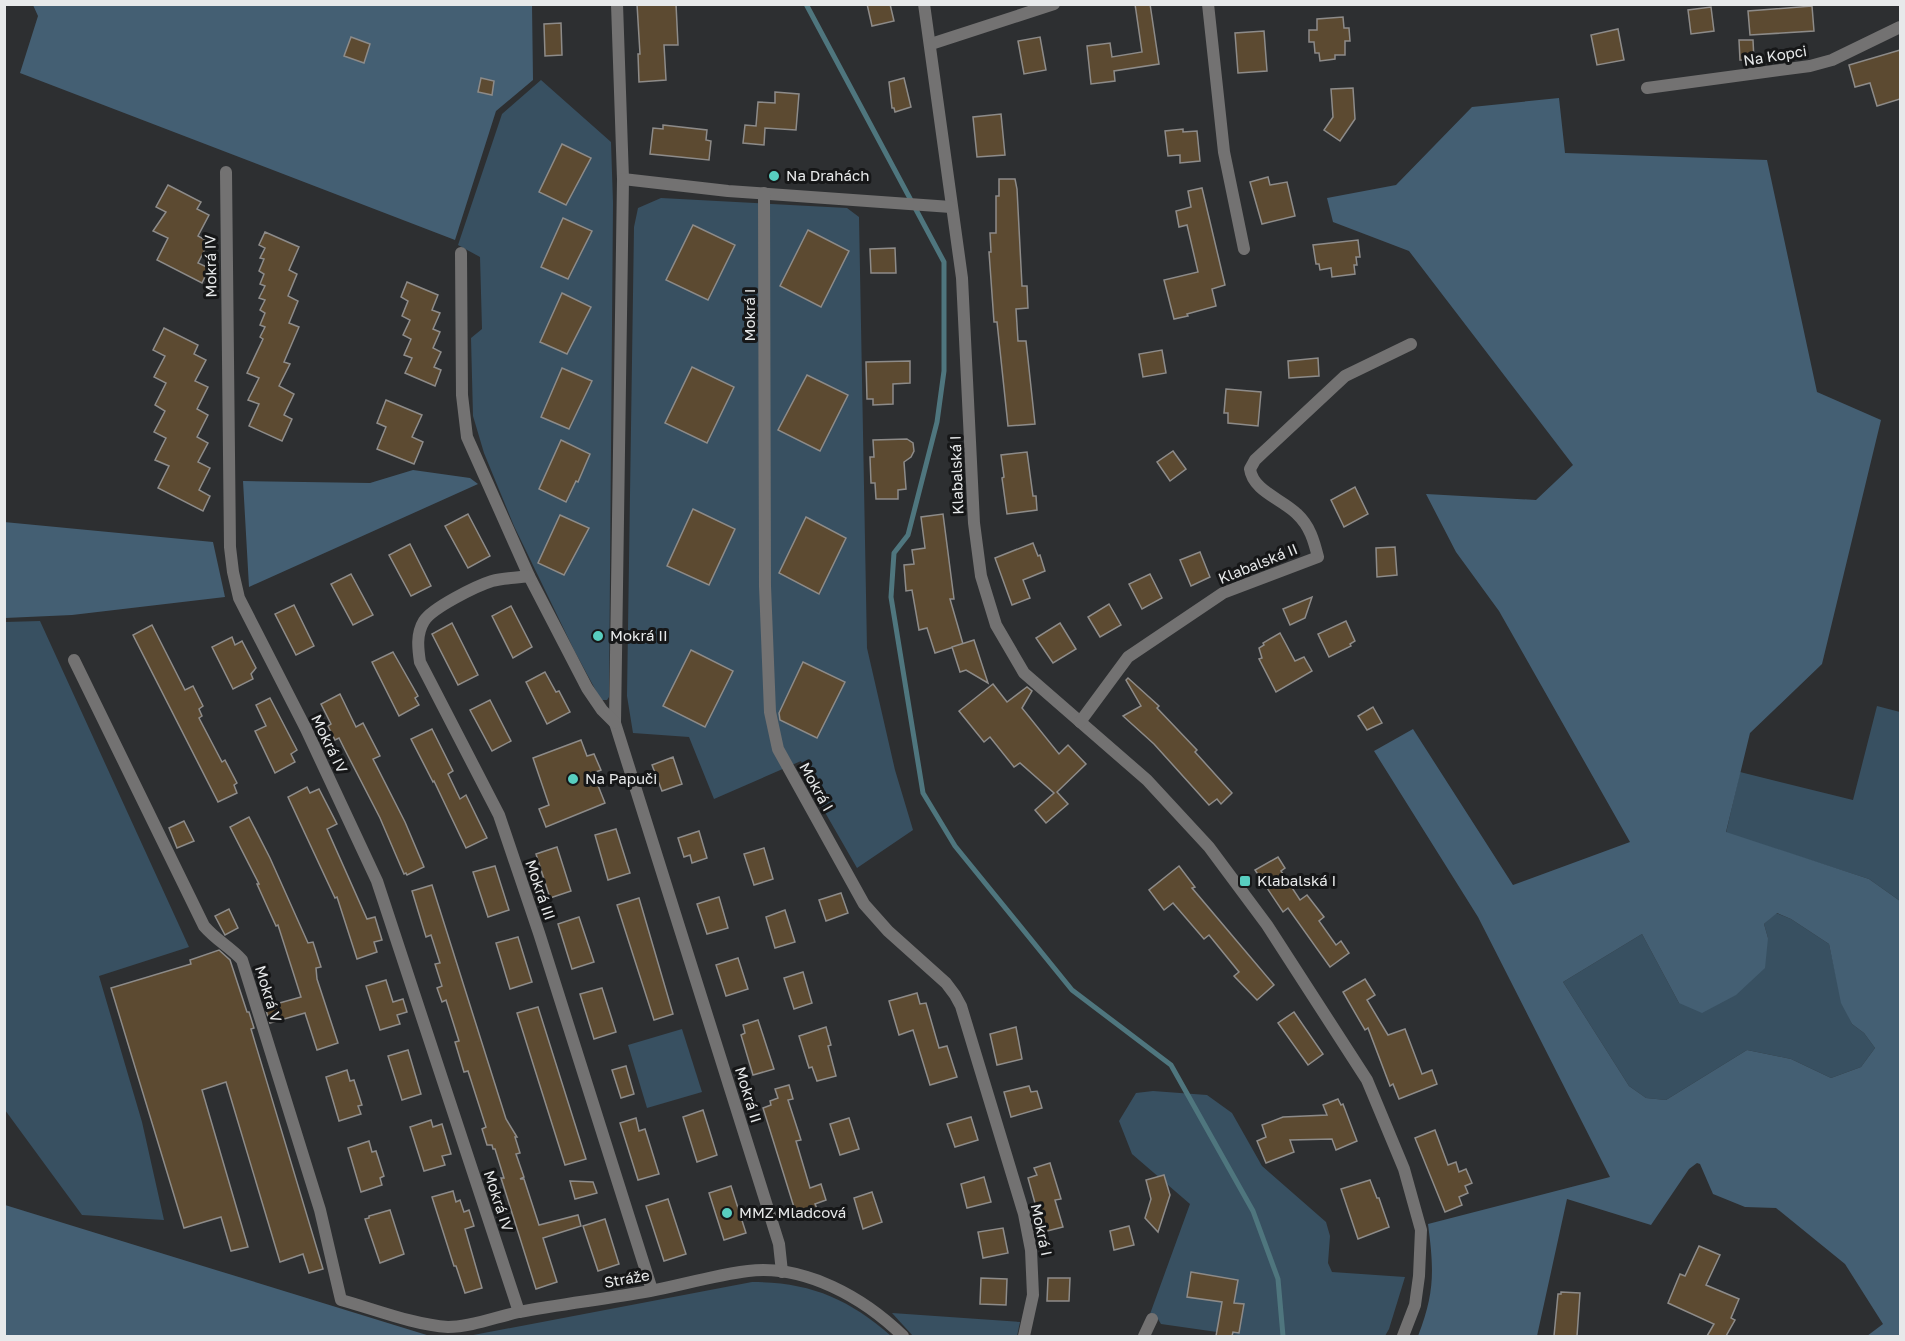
<svg xmlns="http://www.w3.org/2000/svg" width="1905" height="1341" font-family="'Golos Text',sans-serif">
<style>
.green{fill:#385061}
.forest{fill:#445f73;fill-rule:evenodd}
.lines{fill:none;stroke-linecap:round;stroke-linejoin:round}
.stream{stroke:#4f767e;stroke-width:5}
.building{fill:#5c4a31;stroke:#8d8b89;stroke-width:1.5}
.minor{stroke:#737272;stroke-width:12}
.poi-dot{fill:#58cec0;stroke:#161718;stroke-width:2}
.labels{text-anchor:middle;stroke-width:6;stroke-linejoin:round;paint-order:stroke}
.street-label{font-size:15px;fill:#e7e9ea;stroke:#161718}
.poi-label{font-size:15px;fill:#e7e9ea;stroke:#161718;text-anchor:start}
</style>
<rect width="100%" height="100%" fill="#2d2f31"/>
<g class="green">
<path d="M541,80L611,142L613,203L609,697L607,700H601L574,650L514,526L484,453L473,416L471,338L482,329L480,257L458,245L502,114Z"/>
<path d="M661,198L847,208L859,217L867,648L895,770L913,830L857,868L811,788L801,761L714,799L689,737L633,733L627,696L634,227L638,208Z"/>
<path d="M40,621L189,947L99,976L142,1122L164,1220L82,1215L5,1110V622Z"/>
<path d="M1877,706L1900,712V901L1869,879L1726,833L1740,772L1853,800Z"/>
<path d="M1776,913L1791,919L1829,944L1842,1003L1852,1024L1864,1033L1875,1048L1861,1067L1831,1078L1791,1059L1747,1050L1666,1100L1646,1098L1629,1086L1563,982L1642,934L1679,1003L1768,938L1764,924Z"/>
<path d="M682,1029L702,1092L647,1108L628,1045Z"/>
<path d="M1153,1091L1207,1095L1232,1113L1262,1166L1326,1222L1330,1236L1328,1263L1332,1272L1405,1277L1389,1329L1385,1336H1245L1161,1324L1158,1319L1150,1314L1190,1204L1132,1154L1119,1121L1136,1093Z"/>
<path d="M752,1282C809,1282 848,1298 891,1336H468Z"/>
<path d="M892,1313L1020,1322L1017,1336H913Z"/>
</g>
<g class="forest">
<path d="M33,5H532L533,80L496,111L455,240L20,73L38,16Z"/>
<path d="M1559,98L1565,153L1767,160L1817,392L1881,420L1822,664L1750,733L1726,832L1869,879L1900,901V1336H1867L1883,1324L1845,1264L1776,1208L1745,1207L1713,1194L1700,1164L1697,1163L1689,1169L1651,1225L1567,1199L1537,1336H1418C1435,1292 1434,1270 1428,1224L1610,1177L1478,917L1374,751L1413,729L1513,885L1630,842L1499,611L1456,552L1426,494L1536,500L1573,465L1409,251L1333,222L1327,198L1396,185L1472,107ZM1777,913L1791,919L1829,944L1841,1003L1852,1024L1864,1033L1875,1048L1861,1067L1831,1078L1791,1059L1747,1050L1666,1100L1646,1098L1629,1086L1563,982L1642,934L1679,1003L1702,1013L1736,995L1765,968L1768,938L1764,924Z"/>
<path d="M413,470L470,478L478,484L249,587L243,481L370,483Z"/>
<path d="M4,522L213,542L225,597L72,615L5,618Z"/>
<path d="M4,1205H5L430,1336H5Z"/>
</g>
<g class="lines">
<path class="stream" d="M806,4L944,262V371L937,422L908,535L894,553L891,597L923,793L955,846L1072,990L1171,1065L1253,1211L1278,1279L1283,1336"/>
</g>
<g class="building">
<path d="M637,4H676L678,45H664L666,80L639,82L638,54H640Z"/>
<path d="M867,4H890L894,21L872,26Z"/>
<path d="M1135,4H1150L1159,64L1114,71L1115,81L1091,84L1087,46L1110,43L1112,57L1142,52Z"/>
<path d="M1812,6L1814,31L1750,35L1748,11Z"/>
<path d="M1711,7L1714,31L1691,34L1688,10Z"/>
<path d="M1343,17L1344,28H1349L1350,41H1345V55H1335V59L1320,61L1319,53H1315L1314,42H1309V30H1317V19Z"/>
<path d="M561,23L562,55L545,56L544,24Z"/>
<path d="M1618,29L1624,60L1597,65L1591,35Z"/>
<path d="M1264,31L1267,71L1238,73L1235,33Z"/>
<path d="M351,37L370,44L364,63L344,56Z"/>
<path d="M1040,37L1046,70L1024,74L1018,41Z"/>
<path d="M1739,40H1753L1754,60H1740Z"/>
<path d="M1900,50V99L1877,106L1870,83L1855,87L1849,65Z"/>
<path d="M481,78L494,81L492,95L478,92Z"/>
<path d="M904,78L911,107L895,112L894,108H892L889,82Z"/>
<path d="M1353,88L1355,119L1340,141L1324,130L1333,117L1331,89Z"/>
<path d="M775,92L799,94L796,130L765,128L764,145L743,143L745,125L756,126L758,102L775,103Z"/>
<path d="M1001,114L1005,155L977,157L973,117Z"/>
<path d="M663,125L707,130L706,140L711,141L709,160L650,154L653,128L663,129Z"/>
<path d="M1183,129V132L1197,131L1200,161L1180,163V155L1168,156L1165,131Z"/>
<path d="M562,144L591,158L566,205L539,192Z"/>
<path d="M1268,177L1270,185L1287,182L1295,216L1262,224L1250,182Z"/>
<path d="M999,179H1015L1017,189L1022,286H1027L1028,308L1016,309L1018,341H1026L1035,424L1008,426L997,322H994L989,252H991L990,233H996V196H999Z"/>
<path d="M168,185L201,202L197,209L209,215L198,236L209,242L198,263L209,268L202,283L157,260L168,238L153,231L166,212L156,207Z"/>
<path d="M1202,188L1225,285L1212,289L1216,306L1187,314L1188,316L1174,319L1164,280L1198,272L1187,225L1179,227L1176,211L1191,207L1188,191Z"/>
<path d="M563,218L592,231L568,279L541,267Z"/>
<path d="M693,225L735,245L708,300L666,280Z"/>
<path d="M808,230L849,251L821,307L780,286Z"/>
<path d="M265,232L299,247L289,270L297,274L288,296L298,301L289,323L299,327L284,362L290,364L279,386L294,394L284,415L292,419L282,441L249,426L259,404L248,400L259,378L247,373L263,339L260,337L265,327L260,325L265,313L260,310L265,300L259,298L265,286L260,284L264,274L259,271L264,259L260,258L265,248L259,245Z"/>
<path d="M1358,240L1360,257H1356L1357,265H1354L1355,274L1332,277L1331,268L1320,270L1319,264H1316L1313,245Z"/>
<path d="M895,248L896,273H871L870,249Z"/>
<path d="M407,282L438,295L432,310L440,313L433,329L440,332L433,348L441,352L434,367L441,370L435,386L405,373L412,358L404,355L411,339L403,335L410,320L402,316L408,301L401,297Z"/>
<path d="M562,293L591,307L567,354L540,342Z"/>
<path d="M164,328L198,345L194,354L206,360L195,381L208,387L197,409L208,415L197,437L208,443L198,462L210,468L199,490L210,496L203,511L158,488L169,466L155,460L166,438L154,432L165,411L155,405L166,383L154,377L165,356L153,350Z"/>
<path d="M1162,350L1166,373L1143,377L1139,354Z"/>
<path d="M1318,358L1319,376L1289,378L1288,361Z"/>
<path d="M910,361V383L893,384V404L873,405V399H867L866,362Z"/>
<path d="M692,367L734,387L707,443L665,423Z"/>
<path d="M562,368L592,381L569,429L541,417Z"/>
<path d="M807,375L848,395L820,451L778,430Z"/>
<path d="M1226,389L1261,392L1258,426L1228,423V413H1224Z"/>
<path d="M386,400L422,415L412,437L423,442L414,464L377,449L386,427L377,423Z"/>
<path d="M907,439L913,443L914,451L911,457L904,462L906,489L898,490V499H876L875,483H871L870,457H874L873,440Z"/>
<path d="M561,440L590,454L578,482L576,481L566,502L539,489Z"/>
<path d="M1173,451L1186,469L1170,481L1157,462Z"/>
<path d="M1027,452L1033,496H1036L1037,510L1007,514L1002,478L1004,477L1001,455Z"/>
<path d="M1355,487L1368,514L1344,527L1331,500Z"/>
<path d="M693,509L735,529L709,585L667,566Z"/>
<path d="M468,514L490,556L468,568L445,526Z"/>
<path d="M943,514L954,599H950L963,644L935,653L927,628L919,630L912,590L906,591L904,565L914,564L912,550L925,548L921,517Z"/>
<path d="M560,515L589,528L564,575L538,563Z"/>
<path d="M806,517L846,538L819,594L779,573Z"/>
<path d="M1033,543L1038,556L1040,555L1045,571L1023,580L1030,598L1012,605L995,558Z"/>
<path d="M410,544L431,586L411,596L389,555Z"/>
<path d="M1395,547L1397,575L1377,577L1376,548Z"/>
<path d="M1200,552L1210,577L1191,586L1180,560Z"/>
<path d="M351,574L373,615L353,625L331,584Z"/>
<path d="M1150,574L1162,598L1142,609L1129,584Z"/>
<path d="M1312,597L1305,618L1290,625L1283,609Z"/>
<path d="M1109,604L1121,625L1100,637L1088,617Z"/>
<path d="M294,605L314,646L296,655L275,614Z"/>
<path d="M511,606L532,647L513,658L492,616Z"/>
<path d="M1346,621L1355,641L1350,644L1351,646L1329,657L1318,634Z"/>
<path d="M452,623L478,675L458,685L432,634Z"/>
<path d="M1060,623L1076,649L1053,663L1036,638Z"/>
<path d="M152,625L185,690L193,686L203,706L199,709L202,716L199,718L222,762L225,760L237,783L234,785L237,793L218,802L133,635Z"/>
<path d="M1280,633L1295,661L1304,657L1312,671L1276,692L1259,659L1262,658L1259,648L1264,645L1263,643Z"/>
<path d="M232,637L235,645L242,641L256,668L251,674L253,679L233,689L212,647Z"/>
<path d="M974,640L988,683L966,670L960,672L952,647Z"/>
<path d="M691,650L733,671L705,727L663,706Z"/>
<path d="M393,652L418,696L415,698L419,705L399,716L372,662Z"/>
<path d="M803,662L845,682L817,738L780,720L779,713Z"/>
<path d="M545,672L556,692L559,691L570,712L547,724L526,682Z"/>
<path d="M1128,678L1159,706L1157,708L1197,750L1195,752L1232,793L1221,804L1217,799L1209,805L1154,744L1123,716L1141,706L1126,680Z"/>
<path d="M993,684L1007,702L1027,687L1032,691L1022,708L1059,754L1068,745L1086,764L1057,792L1068,804L1046,823L1035,810L1054,793L1020,763L1014,767L990,737L984,742L959,711Z"/>
<path d="M340,694L356,727L363,723L380,756L373,759L405,822L424,867L407,875L406,873L404,874L380,818L345,750L339,738L335,740L328,726L331,724L321,704Z"/>
<path d="M270,698L297,750L291,754L295,762L275,773L255,731L266,726L256,705Z"/>
<path d="M490,700L511,741L492,751L470,710Z"/>
<path d="M1373,707L1382,723L1367,730L1358,716Z"/>
<path d="M432,729L453,771L448,774L460,799L466,795L487,838L466,848L434,781L433,782L411,739Z"/>
<path d="M581,740L587,756L594,754L601,770L593,773L605,803L546,827L539,809L549,805L533,758Z"/>
<path d="M673,757L682,784L662,791L652,765Z"/>
<path d="M307,787L310,793L319,789L337,824L327,829L367,919L375,917L382,940L374,942L377,952L357,959L337,897L335,898L288,797Z"/>
<path d="M249,817L270,858L308,943L313,942L321,967L316,968L317,979L338,1043L317,1050L305,1013L270,1023L265,1007L301,997L278,925L276,926L257,884H259L230,827Z"/>
<path d="M184,821L194,841L177,848L169,828Z"/>
<path d="M616,829L630,873L608,880L595,835Z"/>
<path d="M699,831L707,858L692,863L690,855L684,857L678,838Z"/>
<path d="M557,847L571,891L550,898L536,854Z"/>
<path d="M764,848L773,879L754,885L744,854Z"/>
<path d="M1278,857L1285,868L1281,871L1300,900L1307,895L1324,917L1319,921L1336,945L1341,941L1349,953L1330,967L1288,908L1283,912L1255,870Z"/>
<path d="M495,866L509,910L488,917L473,872Z"/>
<path d="M1179,866L1195,887L1192,888L1274,985L1257,1000L1234,976L1239,972L1209,935L1204,939L1173,903L1164,910L1149,890Z"/>
<path d="M432,885L506,1119L517,1137H515L520,1153L516,1154L524,1177L520,1179H524L539,1225L578,1215L581,1226L543,1238L557,1282L536,1289L501,1178H504L495,1149H493L492,1145H487L482,1129L486,1127L468,1071L464,1072L455,1042L459,1041L446,1000L442,1002L437,988L442,986L435,964L440,963L431,935L426,937L412,891Z"/>
<path d="M841,893L848,913L826,921L819,900Z"/>
<path d="M719,897L728,928L707,934L697,904Z"/>
<path d="M639,898L673,1014L654,1020L617,905Z"/>
<path d="M229,909L238,928L225,935L215,916Z"/>
<path d="M785,910L795,942L775,948L766,917Z"/>
<path d="M579,917L594,962L572,969L558,924Z"/>
<path d="M518,937L532,982L510,989L496,943Z"/>
<path d="M219,950L230,960L247,1012H249L254,1028L251,1029L323,1269L309,1273L303,1254L280,1262L226,1082L202,1090L248,1247L231,1251L221,1217L184,1228L111,988L191,964L190,960Z"/>
<path d="M738,958L748,989L726,996L716,965Z"/>
<path d="M803,972L812,1003L794,1009L784,978Z"/>
<path d="M1365,979L1375,995L1367,1000L1388,1035L1405,1029L1422,1074L1432,1070L1437,1084L1399,1099L1393,1084L1390,1086L1368,1028L1365,1030L1343,992Z"/>
<path d="M386,980L393,1002L403,999L407,1012L397,1015L400,1024L380,1030L366,986Z"/>
<path d="M602,988L616,1032L594,1039L580,994Z"/>
<path d="M917,993L920,1004L926,1003L939,1048L947,1046L957,1077L930,1085L913,1030L899,1035L889,1001Z"/>
<path d="M538,1007L586,1159L565,1165L517,1013Z"/>
<path d="M1294,1012L1323,1054L1308,1065L1278,1023Z"/>
<path d="M758,1020L774,1069L753,1075L741,1035L745,1033L743,1025Z"/>
<path d="M826,1027L831,1045L828,1046L836,1076L817,1081L812,1067L809,1068L799,1036Z"/>
<path d="M1016,1027L1022,1059L997,1065L990,1034Z"/>
<path d="M408,1050L421,1094L402,1100L388,1056Z"/>
<path d="M626,1066L634,1094L621,1098L612,1070Z"/>
<path d="M347,1070L350,1081L354,1080L362,1105L358,1106L361,1114L339,1121L326,1077Z"/>
<path d="M789,1085L793,1099L788,1100L801,1140L796,1141L810,1188L821,1184L826,1200L815,1204L819,1213L798,1220L763,1108L771,1105L770,1101L778,1098L775,1089Z"/>
<path d="M1029,1086L1031,1092L1037,1091L1042,1108L1011,1117L1004,1092Z"/>
<path d="M1338,1099L1341,1105L1343,1104L1357,1141L1336,1150L1332,1139L1290,1140L1294,1152L1266,1163L1257,1141L1266,1137L1262,1125L1283,1117L1327,1115L1323,1105Z"/>
<path d="M703,1110L717,1155L697,1162L683,1117Z"/>
<path d="M971,1117L978,1140L955,1147L947,1124Z"/>
<path d="M636,1118L639,1131L645,1129L659,1174L638,1180L620,1123Z"/>
<path d="M849,1118L859,1149L840,1155L830,1124Z"/>
<path d="M431,1120L433,1127L442,1124L451,1154L442,1156L445,1165L424,1171L410,1127Z"/>
<path d="M1435,1130L1448,1165L1456,1162L1459,1172L1466,1169L1472,1183L1465,1186L1468,1193L1459,1197L1462,1205L1445,1212L1415,1138Z"/>
<path d="M369,1141L372,1152L376,1151L384,1176L380,1178L382,1185L361,1192L348,1148Z"/>
<path d="M1050,1163L1061,1199L1055,1200L1063,1227L1043,1232L1028,1178L1037,1175L1034,1168Z"/>
<path d="M1164,1175L1170,1195L1158,1232L1145,1218L1151,1199L1146,1180Z"/>
<path d="M984,1177L991,1202L967,1208L961,1184Z"/>
<path d="M1370,1180L1377,1198H1379L1389,1227L1358,1239L1341,1189Z"/>
<path d="M570,1181L593,1182L597,1193L575,1199Z"/>
<path d="M731,1186L746,1233L724,1240L709,1193Z"/>
<path d="M453,1191L456,1202L460,1200L464,1212L469,1210L474,1226L465,1229L482,1288L465,1293L456,1266H454L432,1197Z"/>
<path d="M872,1192L882,1222L863,1229L854,1198Z"/>
<path d="M668,1199L686,1254L664,1261L646,1206Z"/>
<path d="M390,1210L404,1254L380,1263L365,1219L369,1218V1216Z"/>
<path d="M605,1219L619,1264L598,1271L583,1226Z"/>
<path d="M1129,1226L1134,1245L1114,1250L1110,1231Z"/>
<path d="M1003,1228L1008,1253L983,1258L978,1232Z"/>
<path d="M1699,1246L1720,1255L1706,1285L1739,1299L1731,1318L1735,1320L1726,1336H1707L1714,1324L1668,1303L1680,1274L1685,1276Z"/>
<path d="M1191,1272L1238,1280L1234,1303L1244,1304L1239,1333L1233,1332L1232,1336H1216L1222,1302L1187,1297Z"/>
<path d="M981,1278L1007,1279L1006,1305L980,1304Z"/>
<path d="M1048,1278H1070L1069,1301H1047Z"/>
<path d="M1561,1292L1580,1293L1577,1336H1554L1558,1294H1561Z"/>
</g>
<g class="lines">
<g class="minor">
<path d="M617,4L623,179L615,723L779,1244L782,1272"/>
<path d="M924,4L962,278L974,523L981,576L996,625L1024,673L1147,780L1209,847L1267,925L1367,1080L1404,1169L1421,1230L1419,1276L1415,1305L1403,1336"/>
<path d="M1208,4L1224,152L1244,249"/>
<path d="M931,44L1054,4"/>
<path d="M1647,88L1810,66L1832,60L1900,27"/>
<path d="M226,172L230,547L233,572L239,598L306,729L377,881L519,1312"/>
<path d="M623,179L728,191L951,207"/>
<path d="M764,193L765,586L770,712L778,749L864,904L888,931L946,983L955,995L961,1006L1024,1214L1031,1250L1033,1295L1024,1336"/>
<path d="M461,253L462,395L467,437L529,576L587,688L602,710L615,723"/>
<path d="M529,576C517,578 503,578 492,581C476,586 432,608 424,621C416,634 418,649 420,662L499,815L539,933L652,1290"/>
<path d="M74,660L204,926C216,940 230,947 242,960L320,1210L341,1300C374,1309 414,1325 448,1327C471,1327 496,1317 519,1312C562,1304 606,1299 650,1291C682,1285 715,1275 748,1271C805,1264 864,1298 903,1336"/>
<path d="M1080,722L1128,657L1223,593L1318,557C1314,541 1310,526 1297,514C1282,499 1253,491 1250,469L1255,460L1345,376L1411,344"/>
<path d="M1144,1336L1152,1319"/>
</g>
</g>
<g class="poi-dot">
<circle cx="774" cy="176" r="6"/>
<circle cx="598" cy="636" r="6"/>
<circle cx="573" cy="779" r="6"/>
<rect x="1239" y="875" width="12" height="12" rx="3"/>
<circle cx="727" cy="1213" r="6"/>
</g>
<g class="labels">
<g class="street-label">
<text transform="translate(1775 56) rotate(-9)" y="5">Na Kopci</text>
<text transform="translate(211 266) rotate(-91)" y="5">Mokrá IV</text>
<text transform="translate(750 315) rotate(-90)" y="5">Mokrá I</text>
<text transform="translate(957 475) rotate(-92)" y="5">Klabalská I</text>
<text transform="translate(1258 564) rotate(-22)" y="5">Klabalská II</text>
<text transform="translate(329 744) rotate(64)" y="5">Mokrá IV</text>
<text transform="translate(816 787) rotate(61)" y="5">Mokrá I</text>
<text transform="translate(540 890) rotate(71)" y="5">Mokrá III</text>
<text transform="translate(268 994) rotate(73)" y="5">Mokrá V</text>
<text transform="translate(748 1095) rotate(73)" y="5">Mokrá II</text>
<text transform="translate(498 1201) rotate(72)" y="5">Mokrá IV</text>
<text transform="translate(1041 1230) rotate(78)" y="5">Mokrá I</text>
<text transform="translate(627 1279) rotate(-10)" y="5">Stráže</text>
</g>
<g class="poi-label">
<text x="786" y="181">Na Drahách</text>
<text x="610" y="641">Mokrá II</text>
<text x="585" y="784">Na Papuči</text>
<text x="1257" y="886">Klabalská I</text>
<text x="739" y="1218">MMZ Mladcová</text>
</g>
</g>
<rect width="1905" height="1341" fill="none" stroke="#e7e9ea" stroke-width="12"/>
</svg>
